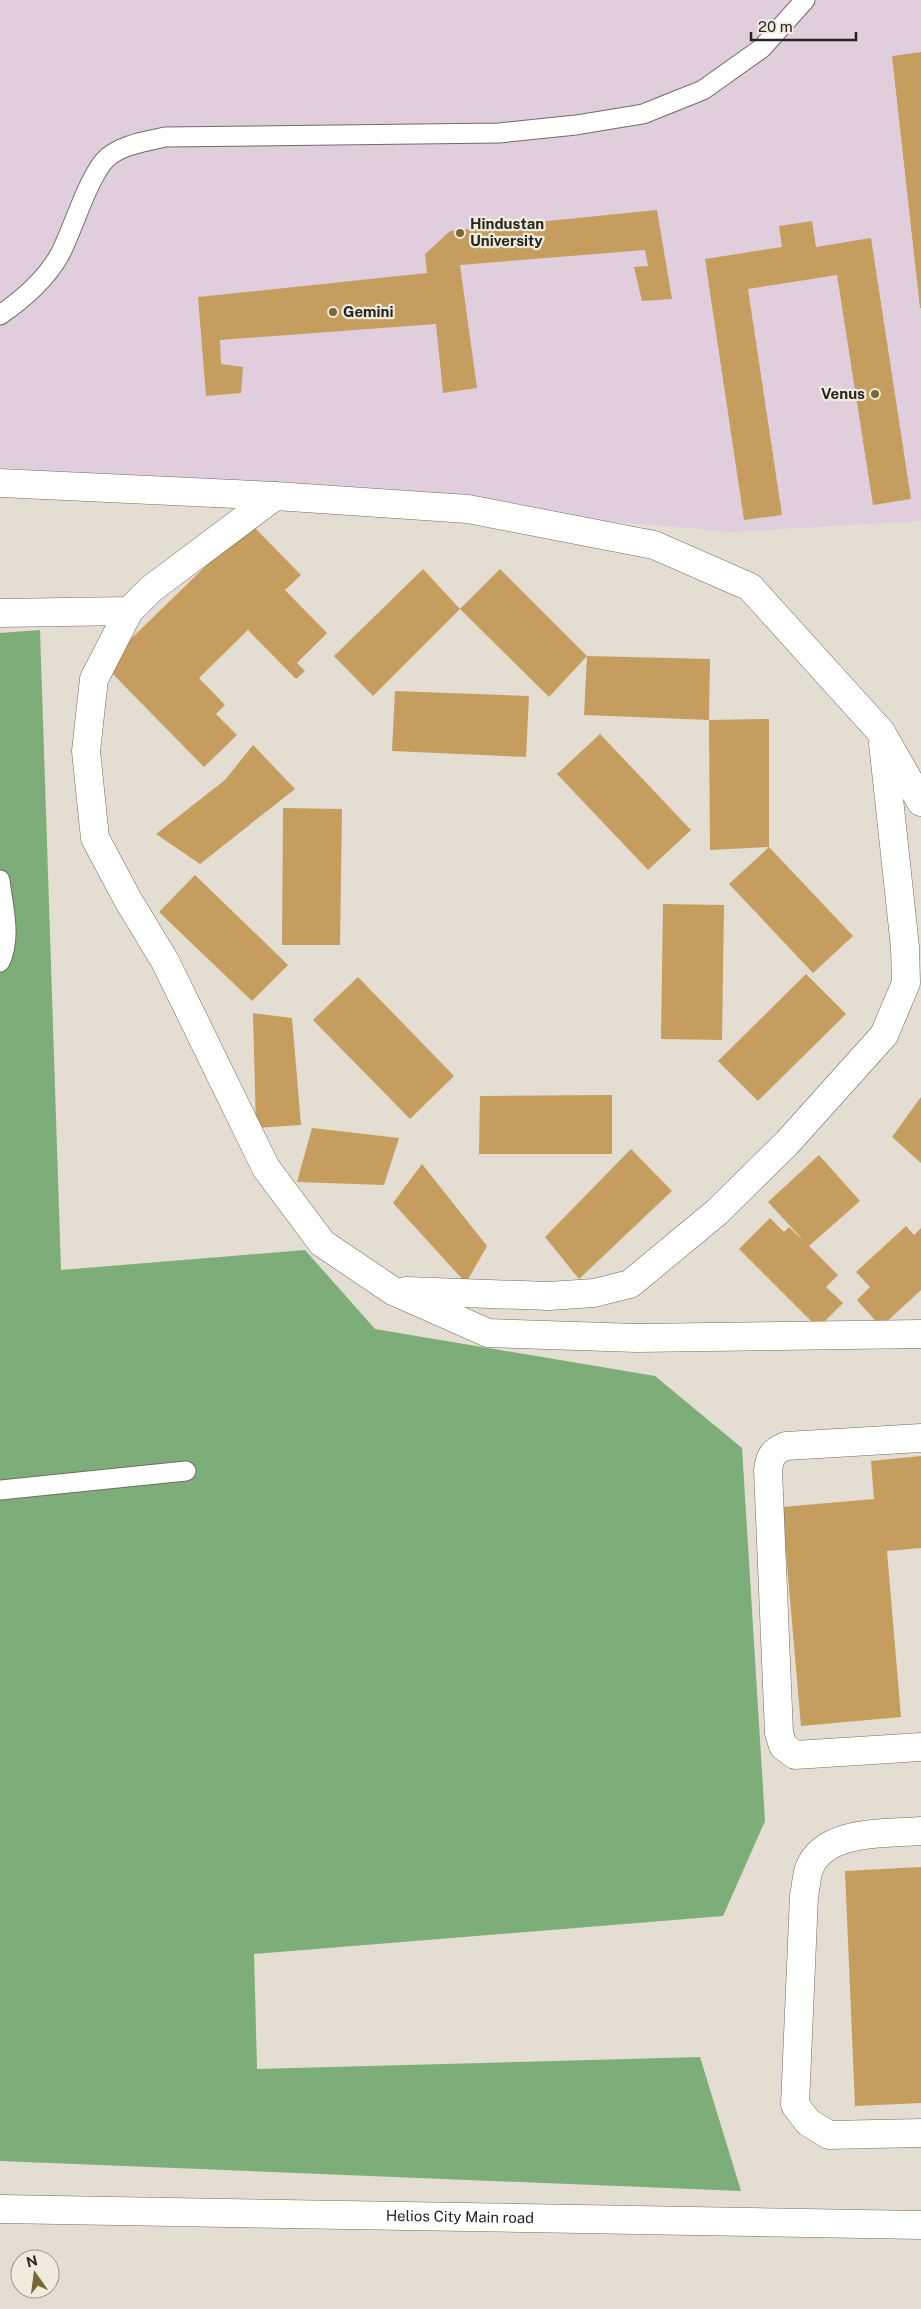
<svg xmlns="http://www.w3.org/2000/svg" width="921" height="2309" font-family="'Public Sans',sans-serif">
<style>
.education{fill:#e1cedd}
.forest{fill:#7dae79}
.building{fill:#c59e5f}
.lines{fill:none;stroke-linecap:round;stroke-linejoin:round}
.service-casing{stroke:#726c61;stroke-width:21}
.minor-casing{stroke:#726c61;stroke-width:29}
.service{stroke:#fff;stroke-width:19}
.minor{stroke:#fff;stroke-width:28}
.poi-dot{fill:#776835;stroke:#f1ebde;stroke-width:2}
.labels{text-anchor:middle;stroke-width:4.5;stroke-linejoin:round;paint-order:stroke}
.poi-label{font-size:15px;font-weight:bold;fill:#272420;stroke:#f1ebde;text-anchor:start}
.street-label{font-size:15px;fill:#272420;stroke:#f1ebde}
</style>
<rect width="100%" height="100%" fill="#e4ddd1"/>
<path class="education" d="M0,0H921V521L731,532L0,467Z"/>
<path class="forest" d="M40,630L61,1270L305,1250L375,1329L655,1376L742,1448L765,1821L723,1916L254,1954L257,2069L700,2057L741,2191L0,2161V633Z"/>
<g class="building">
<path d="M921,52V308H920L892,56Z"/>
<path d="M657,210L672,299L642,301L634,267L648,266L645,250L460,265L477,388L443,393L436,324L220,340L221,364L243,367L241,393L206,396L198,297L427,273L425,254L450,231Z"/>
<path d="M812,221L816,247L871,238L911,499L873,505L837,275L748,289L782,515L744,520L705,259L782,247L779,226Z"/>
<path d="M250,523L301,575L285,590L327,633L297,663L305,671L296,679L248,630L199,678L225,705L216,714L237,735L204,767L104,665Z"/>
<path d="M423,569L460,609L500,569L587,656L549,697L460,609L373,696L334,656Z"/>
<path d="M587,656L710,659L709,720L584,715Z"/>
<path d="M395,691L529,696L526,757L392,751Z"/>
<path d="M769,719V847L710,850L709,720Z"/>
<path d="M600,734L691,830L648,870L557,774Z"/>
<path d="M253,745L295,789L200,864L156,834L225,780Z"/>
<path d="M283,808L342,809L340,945H282Z"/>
<path d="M769,847L853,936L813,973L729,884Z"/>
<path d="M195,875L288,965L252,1001L159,912Z"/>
<path d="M663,904L724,905L722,1040L661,1039Z"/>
<path d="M806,974L846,1014L758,1101L718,1061Z"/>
<path d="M358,977L454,1076L410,1119L313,1020Z"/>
<path d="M253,1013L292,1018L301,1125L256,1128Z"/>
<path d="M612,1095V1154H479L480,1096Z"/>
<path d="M921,1097V1163L892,1137Z"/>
<path d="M312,1128L399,1138L384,1185L297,1182Z"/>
<path d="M631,1149L672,1191L579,1279L545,1237Z"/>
<path d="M819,1155L860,1201L809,1246L838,1275L826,1287L843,1303L818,1328L739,1249L770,1218L784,1232L789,1227L805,1242L768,1202Z"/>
<path d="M422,1164L487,1246L466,1283L393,1203Z"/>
<path d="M906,1226L914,1235L921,1228V1290L881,1327L857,1300L870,1287L856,1272Z"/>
<path d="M921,1456V1548L887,1551L901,1717L801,1726L782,1507L874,1499L871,1461Z"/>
<path d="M921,1867V2103L855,2106L845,1871Z"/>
</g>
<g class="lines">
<g class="service-casing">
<g id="service">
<path d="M0,315C22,300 45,280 59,256C72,233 89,173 108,157C124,144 145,142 165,137L499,133L576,125L643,114L703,90L762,48L805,0"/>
<path d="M0,880C3,907 12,937 0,962"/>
<path d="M0,1490L186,1471"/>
</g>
</g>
<g class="minor-casing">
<g id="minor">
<path d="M0,483L275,496L468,509L654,545L750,587L881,732L921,802"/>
<path d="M275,496L151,589L129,611L94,679L86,751L95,838L128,900L165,961L266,1168L322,1243L393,1291L488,1333L637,1338L921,1334"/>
<path d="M0,613L129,611"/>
<path d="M406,1291L549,1296L594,1293L630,1284L717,1212L787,1143L884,1035L906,983L905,947L883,743"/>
<path d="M921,1438L786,1446C773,1451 770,1456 768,1470L779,1733L783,1746L795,1755L921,1747"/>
<path d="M921,1831C886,1834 824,1829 809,1869C806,1877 806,1888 804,1896L795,2105L808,2122L829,2135L921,2133"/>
<path id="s1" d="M0,2209L921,2225"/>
</g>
</g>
<use href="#service" class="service"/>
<use href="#minor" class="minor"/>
</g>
<g class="poi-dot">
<circle cx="460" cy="233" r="5"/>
<circle cx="333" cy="312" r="5"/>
<circle cx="875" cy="394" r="5"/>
</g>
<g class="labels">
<g class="poi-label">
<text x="470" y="229">Hindustan<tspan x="470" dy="17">University</tspan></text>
<text x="343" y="317">Gemini</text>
<text x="865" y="399" text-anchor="end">Venus</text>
</g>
<g class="street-label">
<text dy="5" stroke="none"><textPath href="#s1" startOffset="460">Helios City Main road</textPath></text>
</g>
</g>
<g transform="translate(35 2274) rotate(346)"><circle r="24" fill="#f1ebde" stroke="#a09b92"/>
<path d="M0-4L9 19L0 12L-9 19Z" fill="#776835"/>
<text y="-8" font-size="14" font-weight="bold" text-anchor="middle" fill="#272420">N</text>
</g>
<path d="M751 32v8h105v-8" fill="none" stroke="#272420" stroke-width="2.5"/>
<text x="758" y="32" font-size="15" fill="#272420" stroke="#f1ebde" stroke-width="4" paint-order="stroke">20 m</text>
</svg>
